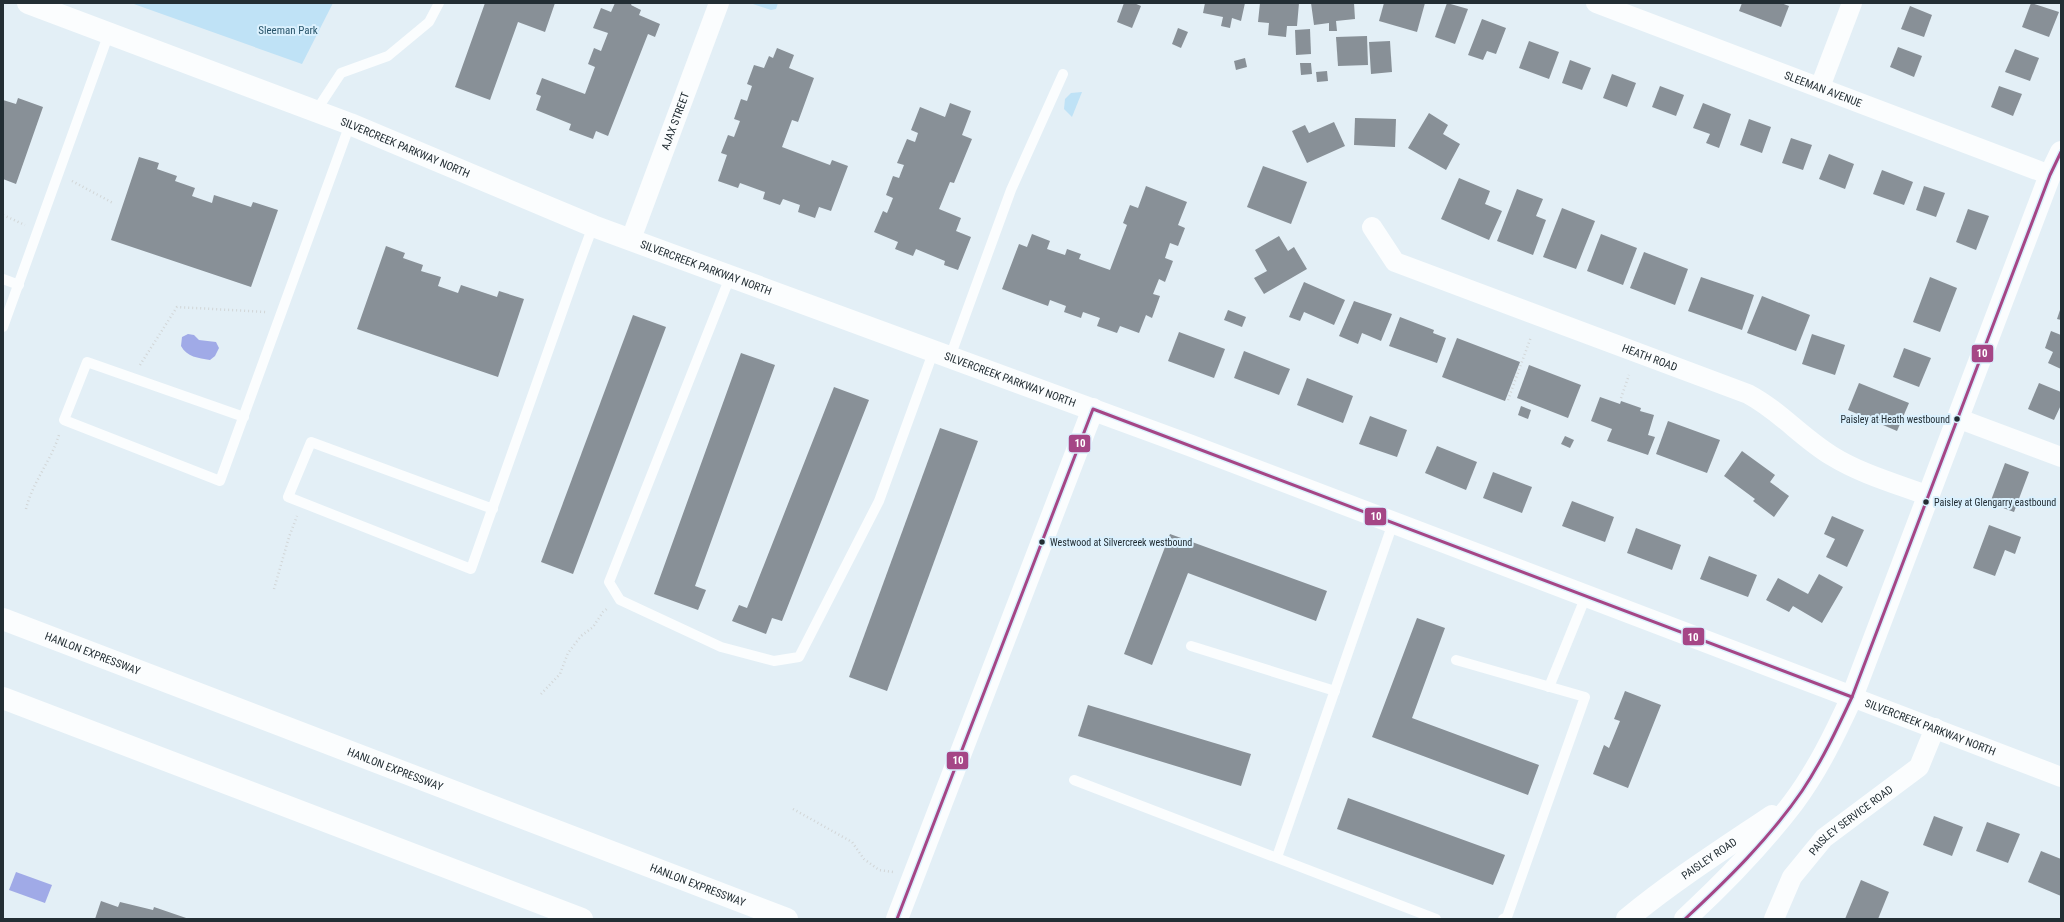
<svg xmlns="http://www.w3.org/2000/svg" width="2064" height="922" font-family="'Roboto Condensed',sans-serif">
<style>
.green{fill:#bfe2f6}
.water{fill:#a0aae7}
.building{fill:#889097}
.lines{fill:none;stroke-linecap:round;stroke-linejoin:round}
.path{stroke:#d2d6d7;stroke-width:2.5;stroke-dasharray:1 3;stroke-linecap:butt}
.lane{stroke:#fbfdfe;stroke-width:10}
.street{stroke:#fbfdfe;stroke-width:20}
.secondary{stroke:#fbfdfe;stroke-width:22}
.highway{stroke:#fbfdfe;stroke-width:22}
.bus-1-casing{stroke:#dbf1fe;stroke-width:6}
.bus-1{stroke:#a54686;stroke-width:3}
.bus-dot{fill:#232e34;stroke:#dbf1fe;stroke-width:1.5}
.labels{text-anchor:middle;stroke-width:4;stroke-linejoin:round;paint-order:stroke}
.bus-label{font-size:10px;fill:#232e34;stroke:#dbf1fe;text-anchor:start}
.park-label{font-size:11px;fill:#29556b;stroke:#dbf1fe}
.street-label{font-size:11px;fill:#232e34;stroke:#dbf1fe}
.line-badge{stroke:#dbf1fe;stroke-width:1.5}
.badge-label{font-size:11px;text-anchor:middle;font-weight:bold;fill:#fff}
</style>
<rect width="100%" height="100%" fill="#e3eff6"/>
<g class="green">
<path d="M131,3H333L302,64Z"/>
<path d="M750,3H778L776,9L771,10Z"/>
<path d="M1082,92L1072,117L1064,109L1065,99L1071,93Z"/>
</g>
<g class="water">
<path d="M188,334L194,335L199,340L216,342L219,348L215,356L210,360C198,358 187,357 181,346L182,337Z"/>
<path d="M16,872L52,885L45,903L9,890Z"/>
</g>
<g class="building">
<path d="M485,3H555L545,32L518,22L490,100L455,87Z"/>
<path d="M615,3H632L631,5L641,10L639,15L660,24L655,37L648,34L608,136L596,131L593,139L569,130L571,124L536,110L541,96L536,94L542,78L585,94L595,67L588,64L594,48L601,51L608,33L593,28L601,8L611,12Z"/>
<path d="M1124,3H1134L1141,6L1132,28L1117,22Z"/>
<path d="M1205,3H1245L1241,21L1232,18L1230,28L1221,26L1223,17L1203,13Z"/>
<path d="M1260,3H1299L1297,26H1287L1286,37L1268,35L1269,23L1258,22Z"/>
<path d="M1311,3H1354L1355,19L1336,21L1337,31H1329V23L1314,25Z"/>
<path d="M1384,3H1425L1417,32L1379,21Z"/>
<path d="M1447,3L1468,9L1455,44L1435,37Z"/>
<path d="M1742,3H1781L1789,6L1781,27L1739,11Z"/>
<path d="M2031,3L2059,12L2049,37L2022,27Z"/>
<path d="M1910,6L1932,15L1924,37L1901,29Z"/>
<path d="M1482,19L1506,28L1496,54L1487,51L1483,60L1468,55Z"/>
<path d="M1178,28L1188,32L1181,48L1172,44Z"/>
<path d="M1310,29L1311,54L1296,55L1295,30Z"/>
<path d="M1367,36L1368,65L1338,66L1336,37Z"/>
<path d="M1390,41L1392,72L1371,74L1369,42Z"/>
<path d="M1529,41L1559,52L1549,79L1519,68Z"/>
<path d="M1898,47L1922,56L1914,77L1890,67Z"/>
<path d="M777,48L794,55L789,68L814,78L798,122L792,120L782,147L830,165L832,160L848,166L831,211L819,207L815,218L798,212L800,205L783,199L780,205L763,199L765,192L740,183L738,188L718,181L727,155L721,153L728,135L734,137L740,121L734,119L741,99L747,101L752,86L747,84L754,65L764,68L769,56L773,58Z"/>
<path d="M2015,49L2039,58L2030,81L2005,72Z"/>
<path d="M1245,58L1247,67L1236,70L1234,61Z"/>
<path d="M1570,60L1591,68L1582,90L1562,83Z"/>
<path d="M1300,63H1311L1312,74L1301,75Z"/>
<path d="M1327,71L1328,81L1317,82L1316,72Z"/>
<path d="M1612,74L1636,83L1627,107L1603,98Z"/>
<path d="M1660,86L1684,95L1676,116L1652,107Z"/>
<path d="M1999,86L2022,94L2013,116L1991,107Z"/>
<path d="M18,98L43,107L16,184L3,179V100L16,104Z"/>
<path d="M950,103L971,111L962,135L972,139L954,183L950,182L939,209L961,218L956,231L971,237L958,270L944,265L945,261L916,249L913,256L895,249L898,242L874,232L883,211L887,213L893,198L886,195L893,176L899,178L904,165L897,163L907,139L915,142L918,133L911,130L920,107L945,117Z"/>
<path d="M1703,103L1731,114L1719,148L1706,143L1710,134L1693,128Z"/>
<path d="M1429,113L1448,125L1443,134L1460,144L1446,170L1408,148Z"/>
<path d="M1355,118L1396,119L1395,147L1354,145Z"/>
<path d="M1749,119L1771,127L1762,153L1740,145Z"/>
<path d="M1334,122L1345,146L1307,163L1292,131L1305,125L1309,133Z"/>
<path d="M1791,138L1812,145L1803,170L1782,163Z"/>
<path d="M1829,154L1854,164L1845,189L1819,179Z"/>
<path d="M139,157L159,163L157,169L177,176L175,181L195,188L192,196L212,203L214,195L251,207L253,202L278,210L251,287L111,240Z"/>
<path d="M1263,166L1307,182L1291,224L1247,207Z"/>
<path d="M1882,170L1913,182L1904,205L1873,194Z"/>
<path d="M1459,178L1490,191L1485,204L1502,211L1489,240L1441,219Z"/>
<path d="M1146,186L1187,202L1178,225L1185,228L1178,246L1170,243L1165,258L1173,261L1165,282L1159,279L1153,294L1160,296L1152,318L1146,315L1139,333L1120,326L1117,333L1097,326L1100,318L1083,312L1081,318L1064,312L1066,306L1050,300L1048,306L1002,289L1019,244L1027,247L1032,234L1050,241L1047,249L1065,255L1067,249L1081,254L1079,259L1110,270L1127,225L1123,223L1130,205L1138,208Z"/>
<path d="M1924,186L1945,193L1936,217L1916,210Z"/>
<path d="M1517,189L1543,199L1536,216L1546,220L1533,255L1497,241Z"/>
<path d="M1562,208L1595,221L1576,269L1543,257Z"/>
<path d="M1968,209L1989,216L1976,250L1956,242Z"/>
<path d="M1601,234L1637,248L1623,285L1587,271Z"/>
<path d="M1279,236L1288,251L1294,247L1307,269L1264,294L1254,278L1267,271L1255,250Z"/>
<path d="M386,246L405,253L403,258L423,265L421,271L441,277L438,286L458,293L461,285L497,297L499,291L524,299L498,377L357,329Z"/>
<path d="M1644,252L1688,269L1675,305L1630,288Z"/>
<path d="M1701,277L1754,295L1742,330L1688,311Z"/>
<path d="M1930,277L1957,288L1940,332L1913,322Z"/>
<path d="M1304,282L1345,300L1334,325L1304,312L1300,321L1289,317Z"/>
<path d="M1762,296L1810,315L1796,351L1747,333Z"/>
<path d="M1354,301L1392,314L1381,341L1362,333L1358,344L1339,336Z"/>
<path d="M2061,307V320L2057,319Z"/>
<path d="M1228,310L1246,317L1242,327L1224,320Z"/>
<path d="M633,315L666,327L573,574L541,562Z"/>
<path d="M1400,317L1434,330L1433,333L1446,338L1437,363L1389,346Z"/>
<path d="M2051,331L2061,335V369L2048,363L2053,352L2045,348Z"/>
<path d="M1179,332L1225,349L1214,378L1168,361Z"/>
<path d="M1812,334L1845,345L1835,375L1802,364Z"/>
<path d="M1457,338L1520,362L1505,401L1442,377Z"/>
<path d="M1904,348L1931,358L1919,387L1893,377Z"/>
<path d="M1244,351L1290,369L1279,395L1234,378Z"/>
<path d="M741,353L775,365L695,586L706,590L698,610L654,594Z"/>
<path d="M1529,365L1581,385L1568,418L1517,398Z"/>
<path d="M1307,378L1353,396L1343,423L1297,405Z"/>
<path d="M1859,383L1909,403L1897,431L1848,410Z"/>
<path d="M2039,383L2061,392V405L2054,420L2028,409Z"/>
<path d="M834,387L869,400L782,621L772,618L766,634L732,621L739,605L747,608Z"/>
<path d="M1600,397L1620,404L1621,401L1641,408L1640,411L1654,415L1648,435L1655,437L1648,455L1607,441L1612,429L1591,421Z"/>
<path d="M1521,406L1531,410L1528,419L1518,415Z"/>
<path d="M1370,416L1407,430L1397,457L1359,444Z"/>
<path d="M1668,421L1720,440L1707,473L1656,454Z"/>
<path d="M940,428L978,441L887,691L849,677Z"/>
<path d="M1565,436L1574,440L1570,448L1561,444Z"/>
<path d="M1437,446L1477,462L1466,490L1425,473Z"/>
<path d="M1742,451L1775,475L1770,482L1789,496L1774,517L1753,501L1755,499L1724,476Z"/>
<path d="M2005,463L2029,472L2014,512L1990,503Z"/>
<path d="M1493,472L1532,487L1522,513L1483,498Z"/>
<path d="M1572,501L1614,517L1605,542L1562,526Z"/>
<path d="M1832,516L1864,530L1847,567L1826,557L1835,539L1824,534Z"/>
<path d="M1989,525L2021,537L2015,554L2005,550L1995,576L1973,568Z"/>
<path d="M1636,528L1681,545L1672,570L1627,553Z"/>
<path d="M1170,534L1327,591L1316,621L1188,573L1152,665L1124,654Z"/>
<path d="M1709,556L1757,575L1748,597L1700,579Z"/>
<path d="M1819,574L1843,587L1822,623L1793,606L1789,612L1766,600L1778,578L1808,594Z"/>
<path d="M1417,618L1445,628L1412,718L1539,765L1528,795L1372,737Z"/>
<path d="M1625,691L1661,705L1628,788L1593,774L1604,745L1609,748L1620,721L1614,719Z"/>
<path d="M1088,705L1251,754L1241,786L1078,736Z"/>
<path d="M1348,798L1505,855L1493,885L1337,829Z"/>
<path d="M1934,816L1963,827L1952,856L1923,845Z"/>
<path d="M1987,822L2020,834L2008,863L1976,851Z"/>
<path d="M2041,851L2061,859V896L2028,882Z"/>
<path d="M1861,880L1889,892L1878,919H1845Z"/>
<path d="M101,901L118,907L120,902L153,910L154,907L189,919H95Z"/>
</g>
<g class="lines">
<g class="path">
<path d="M72,181L113,203"/>
<path d="M3,215L25,225"/>
<path d="M140,365L177,307L266,312"/>
<path d="M1621,398L1629,375"/>
<path d="M1508,400L1531,337"/>
<path d="M26,509C32,483 51,461 59,435"/>
<path d="M274,589L289,537L297,516"/>
<path d="M541,694L560,674L568,653L581,636L593,627L603,612L608,608"/>
<path d="M793,809L852,842L864,859L879,870L893,872"/>
</g>
<g class="lane">
<path d="M316,111L341,73L388,56L429,22L439,3"/>
<path d="M730,277L609,582L620,600L721,647L774,661L799,657L879,501L934,350"/>
<path d="M3,279L19,285"/>
<path d="M3,327L109,33"/>
<path d="M950,357L1011,190L1063,74"/>
<path d="M244,417L87,362L64,420L220,481L350,124"/>
<path d="M493,509L311,442L288,497L471,569L580,261L593,226"/>
<path d="M1191,646L1335,691"/>
<path d="M1456,660L1585,697L1507,917L1503,919"/>
<path d="M1549,687L1586,596"/>
<path d="M1074,780L1436,919"/>
<path d="M1277,857L1393,523"/>
</g>
<g class="street">
<path id="s1" d="M1596,3L2050,175"/>
<path d="M1820,87L1852,3"/>
<path id="s2" d="M1372,227L1395,262L1748,394C1780,411 1802,438 1832,456C1861,474 1897,484 1929,496"/>
<path id="s3" d="M631,239L719,3"/>
<path d="M1957,418L2061,457"/>
<path id="s4" d="M1852,697L2061,777"/>
<path id="s5" d="M1774,919L1792,877L1824,838L1919,767L1935,728"/>
</g>
<g class="secondary">
<path id="s6" d="M28,3L350,124L593,226L1189,445L1852,697"/>
<path d="M897,919L1093,409"/>
<path id="s7" d="M1627,919C1673,881 1723,849 1772,816"/>
<path d="M1685,919C1724,883 1761,845 1793,803C1817,771 1835,734 1852,697L2050,175L2061,152"/>
</g>
<g class="highway">
<path id="s8" d="M3,619L787,919"/>
<path d="M3,698L582,919"/>
</g>
<g class="bus-1-casing">
<g id="bus-1">
<path d="M897,919L1093,409L1852,697"/>
<path d="M1685,919C1727,880 1769,839 1802,791C1822,761 1837,729 1852,697L2050,175L2061,152"/>
</g>
</g>
<use href="#bus-1" class="bus-1"/>
</g>
<g class="bus-dot">
<circle cx="1957" cy="419" r="3.5"/>
<circle cx="1926" cy="502" r="3.5"/>
<circle cx="1042" cy="542" r="3.5"/>
</g>
<g class="labels">
<g class="bus-label">
<text x="1950" y="423" text-anchor="end">Paisley at Heath westbound</text>
<text x="1934" y="506">Paisley at Glengarry eastbound</text>
<text x="1050" y="546">Westwood at Silvercreek westbound</text>
</g>
<g class="park-label">
<text x="288" y="34">Sleeman Park</text>
</g>
<g class="street-label">
<text dy="4" stroke="none"><textPath href="#s1" startOffset="243">SLEEMAN AVENUE</textPath></text>
<text dy="4" stroke="none"><textPath href="#s3" startOffset="126">AJAX STREET</textPath></text>
<text dy="4" stroke="none"><textPath href="#s6" startOffset="404">SILVERCREEK PARKWAY NORTH</textPath></text>
<text dy="4" stroke="none"><textPath href="#s6" startOffset="728">SILVERCREEK PARKWAY NORTH</textPath></text>
<text dy="4" stroke="none"><textPath href="#s2" startOffset="314">HEATH ROAD</textPath></text>
<text dy="4" stroke="none"><textPath href="#s6" startOffset="1052">SILVERCREEK PARKWAY NORTH</textPath></text>
<text dy="4" stroke="none"><textPath href="#s8" startOffset="96">HANLON EXPRESSWAY</textPath></text>
<text dy="4" stroke="none"><textPath href="#s4" startOffset="84">SILVERCREEK PARKWAY NORTH</textPath></text>
<text dy="4" stroke="none"><textPath href="#s8" startOffset="420">HANLON EXPRESSWAY</textPath></text>
<text dy="4" stroke="none"><textPath href="#s5" startOffset="128">PAISLEY SERVICE ROAD</textPath></text>
<text dy="4" stroke="none"><textPath href="#s7" startOffset="102">PAISLEY ROAD</textPath></text>
<text dy="4" stroke="none"><textPath href="#s8" startOffset="744">HANLON EXPRESSWAY</textPath></text>
</g>
</g>
<g class="line-badge">
<rect x="1971" y="344" width="23" height="19" rx="4" fill="#a54686"/>
<rect x="1068" y="434" width="23" height="19" rx="4" fill="#a54686"/>
<rect x="1364" y="507" width="23" height="19" rx="4" fill="#a54686"/>
<rect x="1682" y="627" width="23" height="19" rx="4" fill="#a54686"/>
<rect x="946" y="751" width="23" height="19" rx="4" fill="#a54686"/>
</g>
<g class="badge-label">
<text x="1982" y="357">10</text>
<text x="1080" y="447">10</text>
<text x="1376" y="520">10</text>
<text x="1693" y="641">10</text>
<text x="958" y="764">10</text>
</g>
<rect width="2064" height="922" fill="none" stroke="#232e34" stroke-width="8"/>
</svg>
